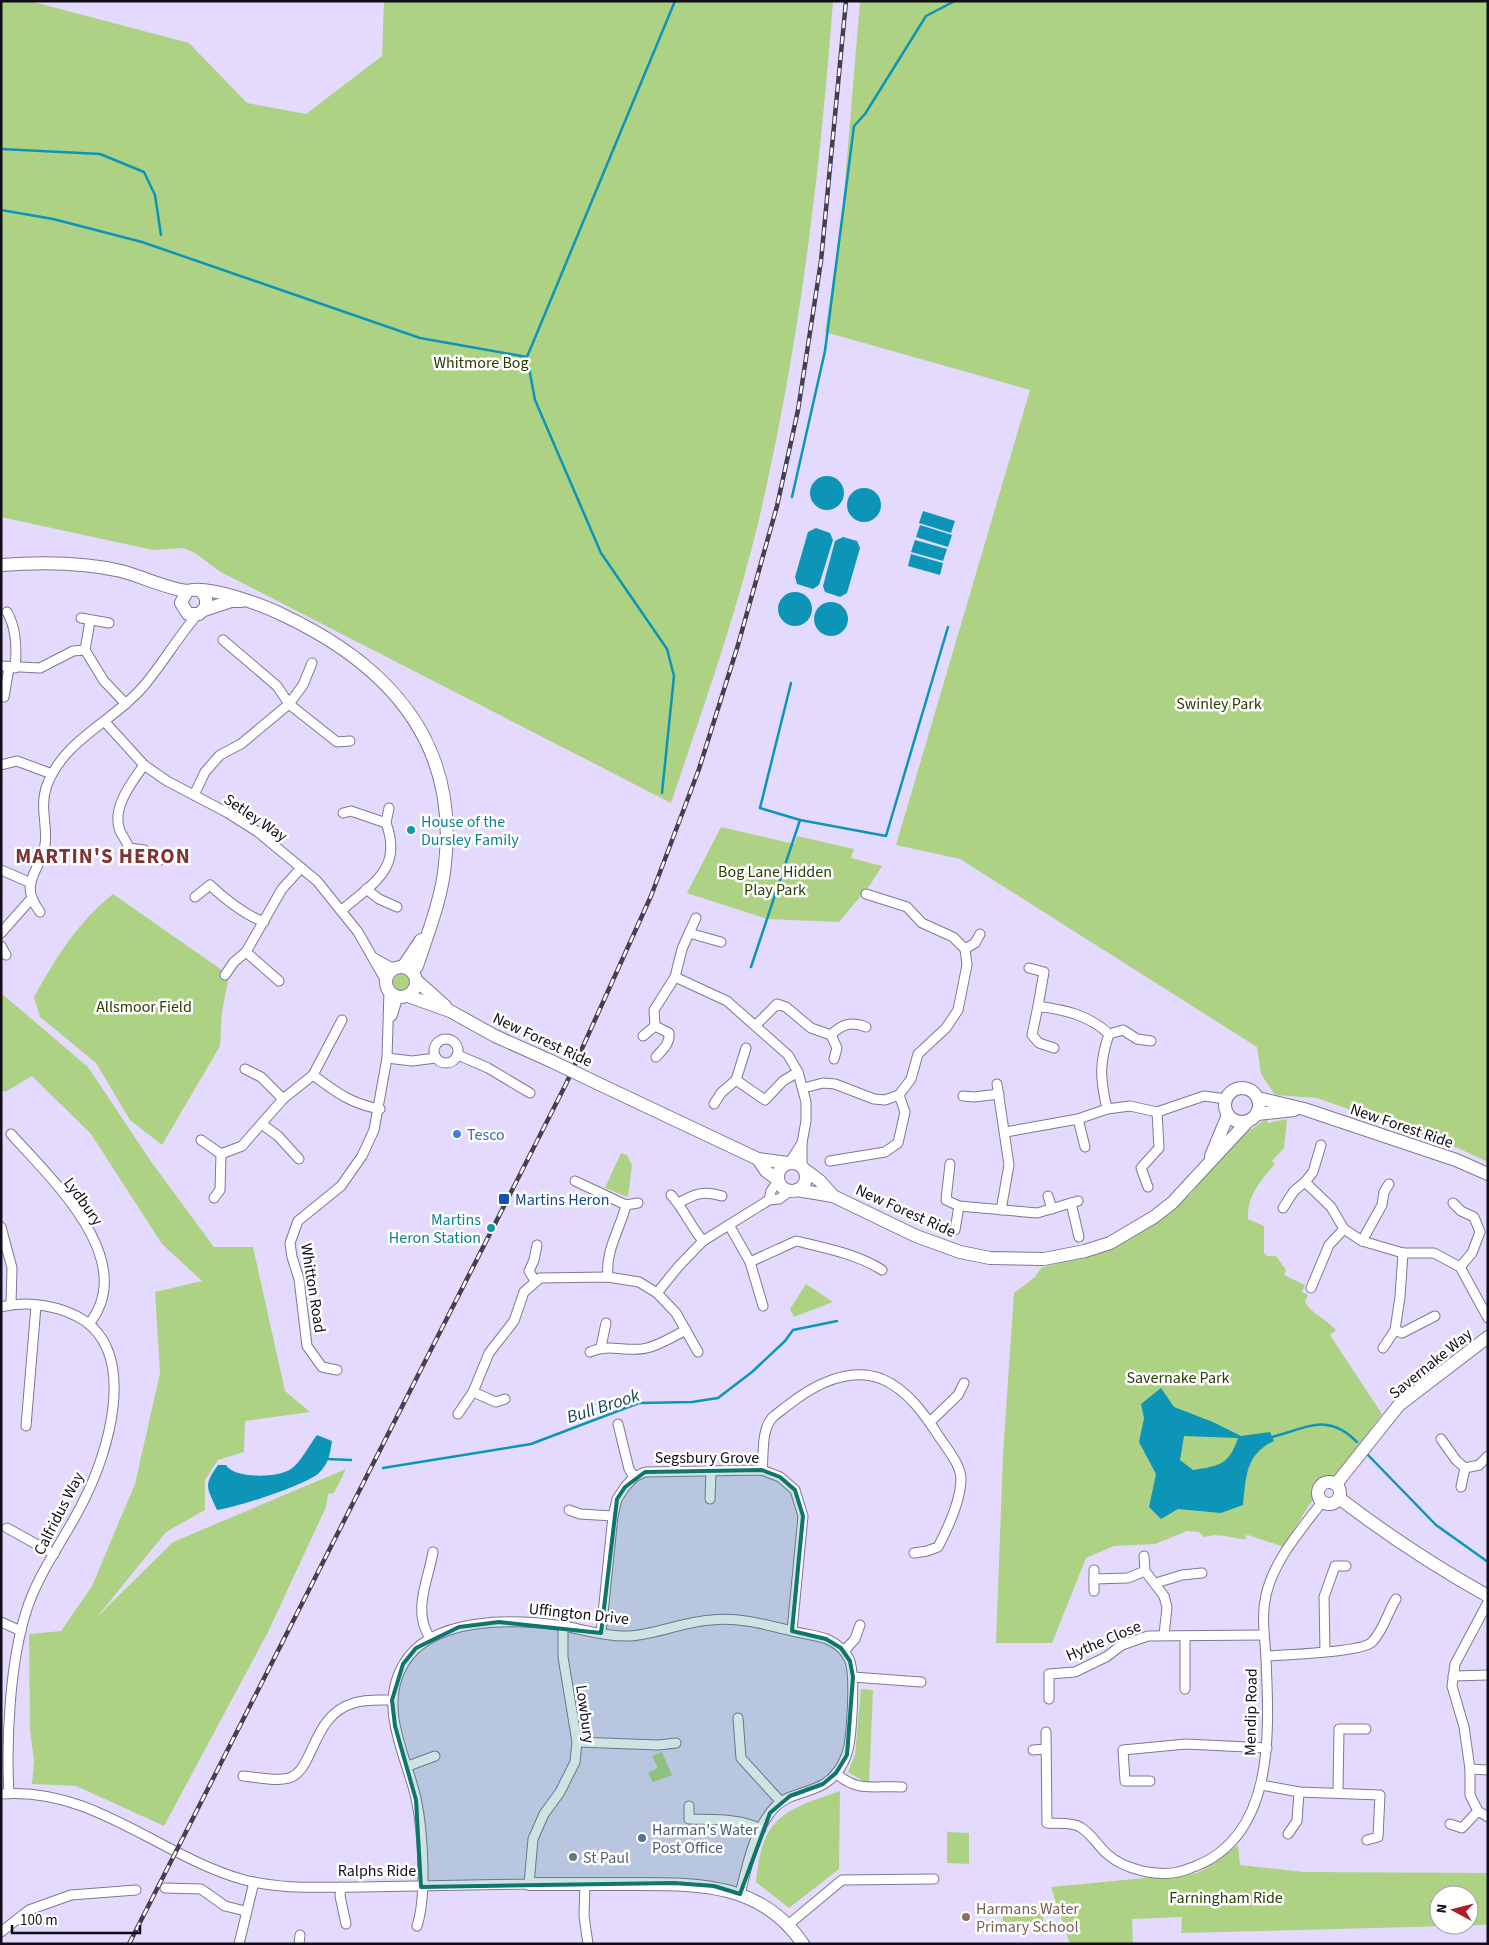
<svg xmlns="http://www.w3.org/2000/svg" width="1489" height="1945" font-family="'Source Sans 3',sans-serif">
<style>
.green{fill:#aed284;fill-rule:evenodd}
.water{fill:#0d95b7;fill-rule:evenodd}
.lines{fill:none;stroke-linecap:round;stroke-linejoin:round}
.stream{stroke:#0d95b7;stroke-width:2.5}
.street-casing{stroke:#807796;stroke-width:11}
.secondary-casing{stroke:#807796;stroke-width:14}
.street{stroke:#fff;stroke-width:9}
.secondary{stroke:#fff;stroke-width:12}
.rail-casing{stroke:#454051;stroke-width:4.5}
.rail{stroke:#fff;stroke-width:2.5;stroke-dasharray:8;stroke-linecap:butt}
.secondary-bridge-casing{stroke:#807796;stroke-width:14;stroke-linecap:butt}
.secondary-bridge{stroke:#fff;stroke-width:12}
.marked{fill:#0f766e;fill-opacity:0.2;stroke:#0f766e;stroke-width:4;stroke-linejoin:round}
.culture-dot{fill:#0f9aa8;stroke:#fff;stroke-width:2}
.shop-dot{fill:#3f7fe0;stroke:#fff;stroke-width:2}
.transit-dot{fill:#1a4fb4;stroke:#fff;stroke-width:2}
.service-dot{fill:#5c6f8a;stroke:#fff;stroke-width:2}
.worship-dot{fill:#6b7280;stroke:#fff;stroke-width:2}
.education-dot{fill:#8d6e63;stroke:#fff;stroke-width:2}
.labels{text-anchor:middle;stroke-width:5;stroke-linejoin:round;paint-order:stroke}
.park-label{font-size:16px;fill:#293f04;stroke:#fff}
.street-label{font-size:16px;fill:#110d19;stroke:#fff}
.culture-label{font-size:16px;fill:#0d838f;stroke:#fff;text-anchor:start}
.shop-label{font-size:16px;fill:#366cbe;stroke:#fff;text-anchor:start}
.transit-label{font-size:16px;fill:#164399;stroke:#fff;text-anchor:start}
.service-label{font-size:16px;fill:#4e5e75;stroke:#fff;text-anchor:start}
.worship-label{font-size:16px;fill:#5b616d;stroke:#fff;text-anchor:start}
.education-label{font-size:16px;fill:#785e54;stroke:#fff;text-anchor:start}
.water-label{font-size:18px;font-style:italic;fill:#154655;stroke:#fff}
.district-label{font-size:21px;font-weight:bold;letter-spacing:1px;fill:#7c3531;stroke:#fff}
</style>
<rect width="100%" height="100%" fill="#e4dafd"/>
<g class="green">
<path d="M1,1H30L189,43L247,103L306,114L382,56L384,1H833C820,175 799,346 760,515C737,613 703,708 671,803L219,571L195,553L184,548L153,550L1,517Z"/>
<path d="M860,1H1488V1162L1460,1149L1317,1098L1275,1095L1261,1074L1257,1047L960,859L896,845L1030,390L825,332L842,218Z"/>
<path d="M721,827L794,844L797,836L854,849L851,858L882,866L870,885L839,922L767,919L687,893Z"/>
<path d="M113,894L229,975L222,1012L220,1046L162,1145L130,1120L96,1063L40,1017L34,997C57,956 77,923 113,894Z"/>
<circle cx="402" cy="982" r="9"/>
<path d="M1,993L88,1067L152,1163L214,1247H253L285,1391L310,1412L245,1421L244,1452L218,1460L205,1480V1510L166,1532L97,1617L173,1542L346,1469L334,1493L328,1494L326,1507L268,1632L164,1826L76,1786L32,1784L34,1761L30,1730L29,1634L61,1631L92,1586L135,1484L160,1373L155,1292L202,1281L162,1244L91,1134L32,1076L5,1092L1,1089Z"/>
<path d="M1267,1118L1268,1123L1287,1119L1284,1148L1272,1161L1275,1164C1260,1181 1247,1196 1248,1219L1264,1226V1253L1267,1256H1276L1286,1270L1284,1275L1305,1285L1302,1292L1308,1295L1305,1302C1314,1316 1325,1318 1336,1330L1330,1335L1382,1414L1337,1476H1333L1309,1505L1284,1547L1248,1535L1245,1536L1247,1539C1231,1539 1220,1532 1204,1537L1199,1532L1187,1531L1155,1544L1114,1546L1086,1558L1052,1643H996L1003,1454L1014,1293L1035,1277L1041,1268L1115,1246L1191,1194L1229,1145Z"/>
<path d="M621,1153L627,1155L632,1165L628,1197L605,1188Z"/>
<path d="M806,1284L833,1302L794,1317L790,1309Z"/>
<path d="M861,1689L873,1690L869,1784L848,1772L855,1754Z"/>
<path d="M662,1752L672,1775L653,1782L648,1773L658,1768L652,1756Z"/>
<path d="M840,1791L839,1869L789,1908L756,1882C762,1815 784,1811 840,1791Z"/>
<path d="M947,1832L969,1833V1864L947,1863Z"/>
<path d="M1238,1845L1240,1865L1304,1872L1488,1873V1925L1181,1933L1182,1917L1132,1919L1133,1944H1070L1051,1887L1197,1873L1215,1863ZM1439,1895H1469V1925H1439Z"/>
<path d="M1002,1904H1043V1925L1003,1927Z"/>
</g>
<g class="water">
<circle cx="827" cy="493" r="17"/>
<circle cx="864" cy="505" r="17"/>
<path d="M923,511L955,521L951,533L919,523Z"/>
<path d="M920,525L952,535L948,547L916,537Z"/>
<path d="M816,528L830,533L833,540L819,585L813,589L797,584L795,577L808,532Z"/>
<path d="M843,537L857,541L860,548L847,593L840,597L825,592L823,586L835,541Z"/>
<path d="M915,540L947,549L943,561L911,552Z"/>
<path d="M911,554L943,563L940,575L908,566Z"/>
<circle cx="795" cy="609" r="17"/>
<circle cx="831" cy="619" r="17"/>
<path d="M1161,1388L1174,1407L1213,1422L1241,1436L1270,1432L1274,1441C1245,1454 1246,1478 1243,1505L1221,1513L1178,1509L1161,1519L1149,1507L1156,1474L1139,1442L1144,1418L1141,1404ZM1184,1436L1238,1438C1229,1465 1219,1466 1193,1470L1180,1460Z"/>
<path d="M317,1435L332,1441C330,1454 329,1463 319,1473C306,1485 235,1508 217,1510C207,1487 203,1486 218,1465H226C234,1479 278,1478 291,1469C302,1461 309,1445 317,1435Z"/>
</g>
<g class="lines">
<g class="stream">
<path d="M1,149L100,154L144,172L155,195L161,235"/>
<path d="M1,210L53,219L142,242L420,338L527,357"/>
<path d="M792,497L825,351L854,126L865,114L926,16L955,1"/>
<path d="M662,793L674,676L667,649L601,553L535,400L527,357L675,1"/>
<path d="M800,820L886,836L948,627"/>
<path d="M751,967L800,820L760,808L791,683"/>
<path d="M1272,1437C1307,1428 1328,1412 1357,1442"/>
<path d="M1368,1455L1436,1525L1488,1562"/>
<path d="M327,1459L351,1460"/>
<path d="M383,1468L531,1444L639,1403L692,1402L718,1398L752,1372L785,1341L793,1330L837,1321"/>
</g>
<g class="street-casing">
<g id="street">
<path d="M7,612C17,629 17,649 15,668"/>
<path d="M81,618L109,623"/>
<path d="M85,650L90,621"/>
<path d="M312,663L303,685L289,704L337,742L350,741"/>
<path d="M1,666L40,668L73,651L85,650L104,681L126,704"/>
<path d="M4,697L9,668"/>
<path d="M105,722L144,765L167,781L228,813L258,832L317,881L358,932L386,981"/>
<path d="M1,765L17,761L52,774"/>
<path d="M144,765C132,782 111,808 120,831C123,837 127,842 129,848L144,850L160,860"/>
<path d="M194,795L205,772L220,755L241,744L289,704L277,686L223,640"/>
<path d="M386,823L389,808"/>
<path d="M1,870L31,883"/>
<path d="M366,889L379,899L397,907"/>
<path d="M195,897L210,885C226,900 243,914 264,922"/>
<path d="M342,910C373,883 403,869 386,823L351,811L343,813"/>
<path d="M40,912C18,882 39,874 45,845C48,825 39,807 47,785C64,740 112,722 142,688C162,665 177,638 197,615"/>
<path d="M1,933L31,899"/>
<path d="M689,933L696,918"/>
<path d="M1,946L6,955"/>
<path d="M965,949L975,943L980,934"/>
<path d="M246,952L279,981"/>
<path d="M374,958L394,969"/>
<path d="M1029,968L1044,972L1038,1006"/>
<path d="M225,975L234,962L246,952L282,889L301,868"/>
<path d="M675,977L727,1001L788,1055L798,1072L806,1102V1121L802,1143V1166"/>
<path d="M392,1016L398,997"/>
<path d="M756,1025L777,1004L786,1007L811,1028L831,1035L837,1048L834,1059"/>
<path d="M655,1026L654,1010L675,977L682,949L689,933L721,942"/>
<path d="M1109,1034L1123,1030L1137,1039L1151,1041"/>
<path d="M831,1035C842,1024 851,1021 866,1027"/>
<path d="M643,1036L655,1026L669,1033C670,1044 663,1049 656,1057"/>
<circle cx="446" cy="1051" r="12"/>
<path d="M1054,1048L1039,1043L1032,1035L1038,1006C1065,1010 1089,1015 1109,1034C1099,1064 1100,1078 1107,1109"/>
<path d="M458,1055L488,1068L530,1093"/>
<path d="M387,1058L412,1061L436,1058"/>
<path d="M245,1069L261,1077L283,1099"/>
<path d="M313,1075L342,1020"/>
<path d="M736,1080L765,1100L783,1081L798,1072"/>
<path d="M997,1084L1009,1165L1001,1210"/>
<path d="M804,1088L823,1083L835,1084L874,1099L885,1100L899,1095L911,1079L918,1054L946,1028L958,1010L967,965L965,949L953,937L922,923L907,907L866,894"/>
<path d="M963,1096L974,1097L999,1094"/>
<path d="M714,1104L721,1093L736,1080L746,1048"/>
<path d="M1078,1119L1085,1147"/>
<path d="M263,1125L278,1136L299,1159"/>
<path d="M1006,1132L1078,1119L1107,1109L1130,1106L1157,1112L1204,1096L1226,1099"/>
<path d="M11,1134C51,1179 140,1260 89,1324"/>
<path d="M201,1140L221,1154"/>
<path d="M830,1161L885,1152L898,1143L905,1112L899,1095"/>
<path d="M790,1162L802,1143"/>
<path d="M950,1164L946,1200L959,1206L1037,1213L1078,1201"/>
<path d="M575,1181L626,1205L638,1203"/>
<path d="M1305,1182L1313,1172L1321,1145"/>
<path d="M1148,1187L1141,1168L1159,1148L1157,1112"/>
<path d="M671,1195C684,1209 691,1227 703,1241"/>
<path d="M1048,1196L1052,1209"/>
<path d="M214,1198L220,1190L221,1154L242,1146L283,1099L313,1075C336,1092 351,1104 380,1109"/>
<path d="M769,1200L771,1191L778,1181"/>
<path d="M679,1203C694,1194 704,1190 722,1196"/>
<path d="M1071,1203L1079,1237"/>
<path d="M1453,1203L1461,1211L1474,1217L1480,1232L1472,1253L1460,1267"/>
<path d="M1283,1208L1294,1191L1305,1182L1331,1207L1344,1229L1362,1241L1403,1253H1434L1460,1267L1488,1318"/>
<path d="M729,1225L750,1262L796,1241C825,1248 857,1254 882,1270"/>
<path d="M1,1227L12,1268L11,1304"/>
<path d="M955,1230L959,1206"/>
<path d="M1362,1241L1382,1205L1384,1192L1389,1184"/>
<path d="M750,1262L763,1306"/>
<path d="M608,1277C605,1250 620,1230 626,1205"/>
<path d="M535,1281L529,1271L534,1260L537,1245"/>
<path d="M1311,1288L1329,1245L1344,1229"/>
<path d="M657,1293L678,1267L703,1241L769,1200L779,1199L790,1191"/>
<path d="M1,1307C28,1300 62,1306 85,1321C137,1358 108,1452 85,1498C67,1536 38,1572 26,1612C10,1663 6,1739 9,1793"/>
<path d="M1395,1330L1402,1333L1435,1316"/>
<path d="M601,1347L606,1323"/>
<path d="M1383,1348L1395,1330L1400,1297L1403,1253"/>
<path d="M590,1352C609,1343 627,1353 647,1348C660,1345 674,1336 686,1330"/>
<path d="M337,1370L322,1367L307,1346L299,1279L292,1257L290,1243L298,1221L341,1186L362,1156L374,1130L387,1058L389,991"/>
<path d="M473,1392L496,1402L505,1399"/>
<path d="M458,1414L473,1392L489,1353L514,1321L524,1292L540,1278L608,1277L639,1282L657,1293L676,1313L698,1352"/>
<path d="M930,1422L958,1395L964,1383"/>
<path d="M618,1424L629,1469L634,1477"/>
<path d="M26,1426L36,1306"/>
<path d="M1441,1439L1456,1460L1465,1468L1479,1465L1488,1456"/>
<path d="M762,1470C764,1454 761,1431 772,1418C776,1414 782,1410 787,1406C812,1386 848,1366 882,1379C908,1390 925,1415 940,1438C948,1450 960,1464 961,1478C961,1501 948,1528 938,1547L927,1551L914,1553"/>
<path d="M1461,1487L1465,1468"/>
<path d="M710,1499L711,1471"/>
<path d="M569,1510L580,1514L613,1516"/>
<path d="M7,1528L54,1554"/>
<path d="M1144,1556L1145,1571L1164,1596L1167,1607L1164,1635"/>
<path d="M1094,1579L1128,1578L1145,1571"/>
<path d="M1156,1583L1182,1575L1202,1573"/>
<path d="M1094,1591V1570"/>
<path d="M1488,1602L1455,1664L1452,1686L1464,1727L1470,1769V1795L1478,1811L1488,1817"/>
<path d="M1,1622L21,1631"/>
<path d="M601,1633L613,1516L617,1499L625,1487L634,1477L645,1472L762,1470L780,1477L795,1490L803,1516L792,1631"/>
<path d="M430,1638C412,1611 428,1581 433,1552"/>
<path d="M844,1651L855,1639L860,1625"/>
<path d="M1325,1651L1324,1597L1335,1566H1346"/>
<path d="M1266,1656C1284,1655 1363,1652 1372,1642C1384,1630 1387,1613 1396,1599"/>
<path d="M1453,1676L1488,1675"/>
<path d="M853,1677L921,1682"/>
<path d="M1185,1689V1637"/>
<path d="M1049,1699V1674L1075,1672L1106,1657L1122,1645L1148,1636L1263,1635"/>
<path d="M738,1718L741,1758L781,1802"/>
<path d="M1046,1732L1047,1823C1056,1824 1072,1822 1080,1827C1091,1833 1098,1846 1107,1854C1124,1869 1156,1877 1178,1872C1184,1871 1190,1868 1196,1866C1276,1834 1269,1730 1266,1659C1265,1636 1261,1617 1266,1595C1274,1560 1301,1530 1322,1502"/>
<path d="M577,1742L658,1745L676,1743"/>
<path d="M1033,1750L1046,1749"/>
<path d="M408,1766L435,1756"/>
<path d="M1470,1769L1488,1770"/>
<path d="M836,1773C857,1793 875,1785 902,1787"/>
<path d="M243,1776C257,1777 276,1782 289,1778C315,1770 311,1715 354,1703C365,1699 380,1700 392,1700"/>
<path d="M1150,1781H1125L1123,1750L1186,1744L1267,1748"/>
<path d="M1261,1785L1299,1792L1380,1795L1378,1837L1367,1840"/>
<path d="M1338,1792L1339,1729H1366"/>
<path d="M1,1794C91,1786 159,1855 241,1879C279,1890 323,1887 362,1887C418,1886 474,1885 529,1884L533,1839L544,1814L560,1792L575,1762L577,1742L563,1657V1626"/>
<path d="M689,1806V1819C713,1820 739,1818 761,1829"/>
<path d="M1450,1824L1462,1828L1478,1811"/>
<path d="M1288,1834L1297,1821L1299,1792"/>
<path d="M585,1884L584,1916L588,1944"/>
<path d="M341,1887L340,1896L346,1924"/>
<path d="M165,1888L201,1889L225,1906L245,1911"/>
<path d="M788,1925L842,1880L934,1879"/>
<path d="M417,1926C427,1895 423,1831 416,1798C406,1755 378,1708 403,1665C431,1615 516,1619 564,1626C585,1630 609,1637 630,1636C657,1634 683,1622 711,1620C739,1617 764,1624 792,1631C803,1634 816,1635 827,1639C836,1643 845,1650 849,1659C856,1673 852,1742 846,1756C842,1767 834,1778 824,1784C807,1794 788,1793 774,1808C754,1830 747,1866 740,1894"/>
<path d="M1,1932L29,1910L71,1895L136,1890"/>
<path d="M239,1944L254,1882"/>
<path d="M299,1944L300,1935"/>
</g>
</g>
<g class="secondary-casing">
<g id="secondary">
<path d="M1,565C41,562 82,562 121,571C144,577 164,588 187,591"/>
<path d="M201,591L206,598V607L199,614H188L181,603L187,591C208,584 265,606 285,616C388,665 459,742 445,864C442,898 428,933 417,966L412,971"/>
<path d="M204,610L231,601H242"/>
<circle cx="401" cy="982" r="15"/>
<path d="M403,967L421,940"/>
<path d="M417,981L445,1006"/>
<path d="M408,996L450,1011L495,1036L551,1061"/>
<path d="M599,1084L758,1159L788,1163"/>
<circle cx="1242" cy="1105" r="17"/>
<path d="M1258,1098L1304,1109L1456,1160L1488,1174"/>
<path d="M1257,1114L1294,1110"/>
<path d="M1211,1156L1228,1115"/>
<path d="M758,1159L766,1171L778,1180"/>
<circle cx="792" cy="1177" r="14"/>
<path d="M804,1169L820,1181L833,1196"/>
<path d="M797,1190L833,1196L916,1236L960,1252L990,1258L1044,1259L1085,1251L1110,1243L1154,1217L1172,1203L1248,1121"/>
<circle cx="1329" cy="1493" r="11"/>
<path d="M1336,1484L1399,1405L1488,1337"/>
<path d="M1339,1498C1386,1534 1436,1567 1488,1596"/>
<path d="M529,1884C564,1884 598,1884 632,1884C698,1884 761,1882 803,1944"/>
</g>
</g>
<use href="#street" class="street"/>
<use href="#secondary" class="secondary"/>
<g class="rail-casing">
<path id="rail" d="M129,1944L566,1084L651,896L699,769L738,645L777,506L798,410L821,261L846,1"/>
</g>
<use href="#rail" class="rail"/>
<g class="secondary-bridge-casing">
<path id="secondary-bridge" d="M551,1061L599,1084"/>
</g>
<use href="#secondary-bridge" class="secondary-bridge"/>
</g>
<path class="marked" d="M762,1470L780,1477L795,1490L803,1516L792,1631L826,1639L841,1648L850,1661L853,1677L847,1755L836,1773L823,1784L790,1796L770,1813L740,1894L714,1886L674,1883L421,1887L416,1800L395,1726L392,1700L403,1664L416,1648L459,1627L499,1622L601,1633L617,1499L625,1487L645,1472Z"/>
<g class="culture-dot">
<circle cx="411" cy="830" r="5"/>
<circle cx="491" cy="1228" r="5"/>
</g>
<circle class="shop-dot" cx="457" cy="1134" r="5"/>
<rect class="transit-dot" x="498" y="1193" width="12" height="12" rx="2.5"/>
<circle class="service-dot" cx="642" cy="1838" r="5"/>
<circle class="worship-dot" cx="573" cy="1857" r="5"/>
<circle class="education-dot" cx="966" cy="1917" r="5"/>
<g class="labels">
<g class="park-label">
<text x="481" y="368">Whitmore Bog</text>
<text x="1219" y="709">Swinley Park</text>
<text x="775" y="877">Bog Lane Hidden<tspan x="775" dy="18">Play Park</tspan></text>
<text x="144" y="1012">Allsmoor Field</text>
<text x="1178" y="1383">Savernake Park</text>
<text x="1226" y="1903">Farningham Ride</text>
</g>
<g class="street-label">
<text transform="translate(256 817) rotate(34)" y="6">Setley Way</text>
<text transform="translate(543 1039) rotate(25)" y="6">New Forest Ride</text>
<text transform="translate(1402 1125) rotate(19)" y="6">New Forest Ride</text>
<text transform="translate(84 1201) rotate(54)" y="6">Lydbury</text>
<text transform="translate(906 1210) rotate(24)" y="6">New Forest Ride</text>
<text transform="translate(314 1288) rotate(81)" y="6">Whitton Road</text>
<text transform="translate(1430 1363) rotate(-39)" y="6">Savernake Way</text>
<text x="707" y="1463">Segsbury Grove</text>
<text transform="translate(58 1513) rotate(-63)" y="6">Calfridus Way</text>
<text transform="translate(579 1613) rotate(6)" y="6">Uffington Drive</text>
<text transform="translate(1103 1640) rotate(-23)" y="6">Hythe Close</text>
<text transform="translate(1250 1712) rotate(-89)" y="6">Mendip Road</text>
<text transform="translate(586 1714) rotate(82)" y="6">Lowbury</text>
<text x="377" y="1876">Ralphs Ride</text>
</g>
<g class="culture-label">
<text x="421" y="827">House of the<tspan x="421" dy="18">Dursley Family</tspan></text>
<text x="481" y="1225" text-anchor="end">Martins<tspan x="481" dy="18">Heron Station</tspan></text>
</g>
<g class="shop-label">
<text x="467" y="1140">Tesco</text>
</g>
<g class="transit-label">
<text x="515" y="1205">Martins Heron</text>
</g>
<g class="service-label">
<text x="652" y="1835">Harman's Water<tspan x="652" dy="18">Post Office</tspan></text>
</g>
<g class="worship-label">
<text x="583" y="1863">St Paul</text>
</g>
<g class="education-label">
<text x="976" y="1914">Harmans Water<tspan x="976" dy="18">Primary School</tspan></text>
</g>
<g class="water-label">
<text transform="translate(603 1406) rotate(-18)" y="6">Bull Brook</text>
</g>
<g class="district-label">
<text x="103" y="863">MARTIN'S HERON</text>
</g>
</g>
<rect width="1489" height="1945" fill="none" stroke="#110d19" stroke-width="5"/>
<g transform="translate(1454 1910) rotate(277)"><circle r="24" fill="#ffffff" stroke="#a09ea3"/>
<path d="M0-4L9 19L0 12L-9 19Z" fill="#af1d22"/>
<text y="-8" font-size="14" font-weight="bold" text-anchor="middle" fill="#110d19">N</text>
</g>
<path d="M12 1925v8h128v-8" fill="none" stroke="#110d19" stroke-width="2.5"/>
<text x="20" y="1925" font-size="15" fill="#110d19" stroke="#ffffff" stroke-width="4" paint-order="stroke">100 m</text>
</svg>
